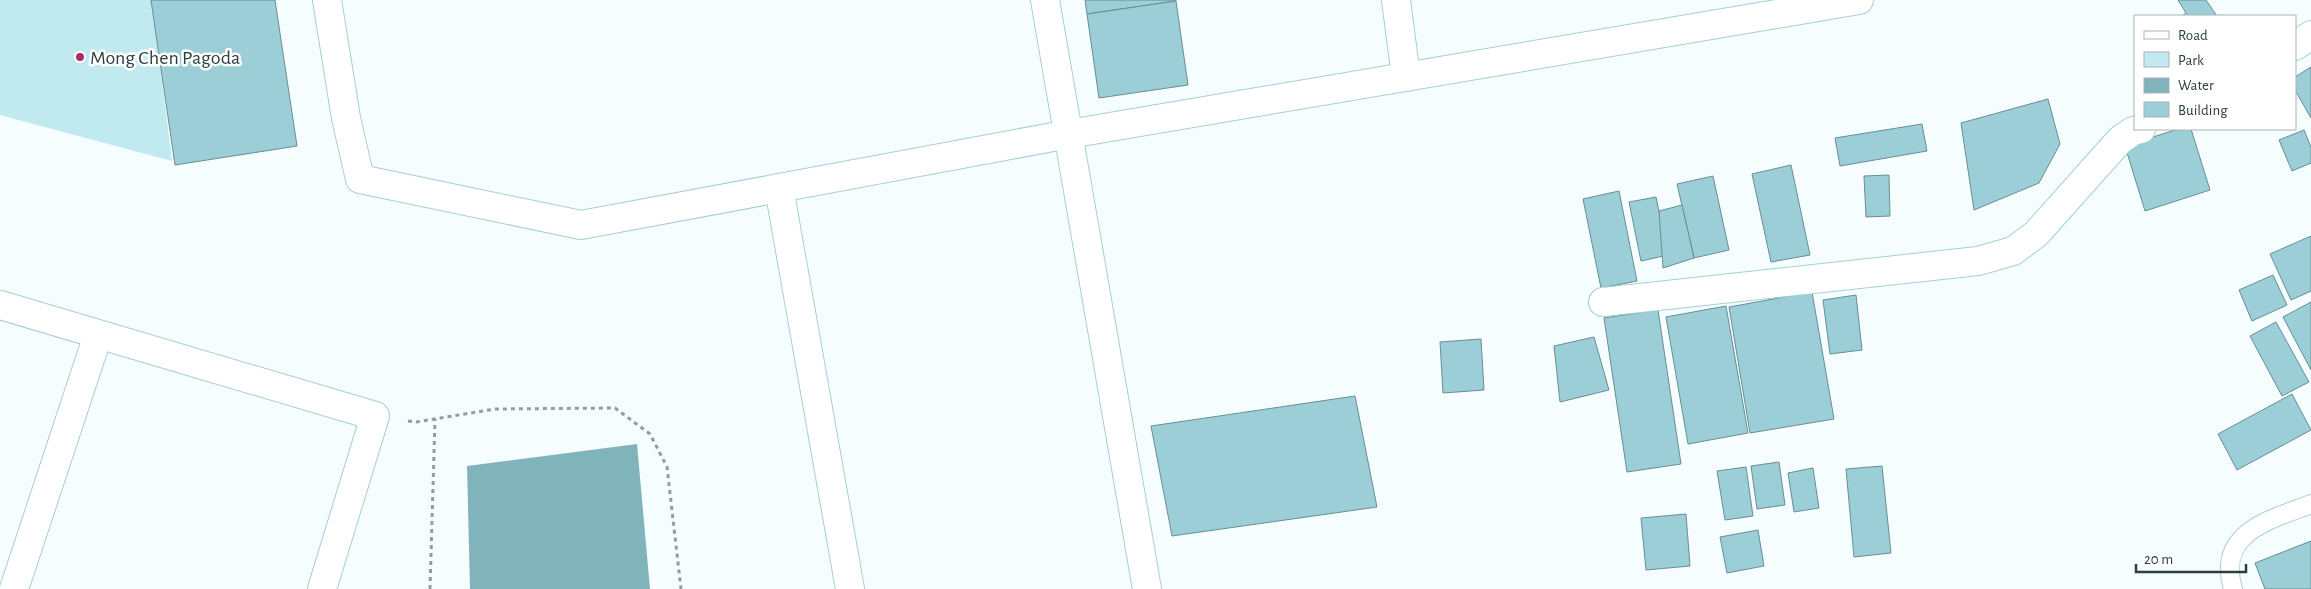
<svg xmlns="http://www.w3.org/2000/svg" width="2311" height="589" font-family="'Alegreya Sans',sans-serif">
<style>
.green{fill:#c0e9f0}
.water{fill:#81b3bb}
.building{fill:#9bced6;stroke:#688e94}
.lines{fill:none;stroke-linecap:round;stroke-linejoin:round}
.lane-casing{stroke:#a6cfd5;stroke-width:20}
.street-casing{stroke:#a6cfd5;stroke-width:30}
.path{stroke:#919d9f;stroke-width:3;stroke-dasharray:4 4;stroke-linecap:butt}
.lane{stroke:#fff;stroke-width:18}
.street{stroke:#fff;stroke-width:28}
.poi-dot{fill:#b22866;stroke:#fff;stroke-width:2}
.labels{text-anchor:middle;stroke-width:5;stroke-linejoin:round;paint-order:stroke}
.poi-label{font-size:20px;fill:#2d3e40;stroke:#fff;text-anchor:start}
</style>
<rect width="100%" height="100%" fill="#f5fdff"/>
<path class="green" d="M0,0H152L172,161L0,115Z"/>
<path class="water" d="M637,444L650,589H470L467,466Z"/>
<g class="building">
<path d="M151,0H275L297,146L175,165Z"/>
<path d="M1085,0H1176V1L1087,14Z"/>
<path d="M2178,0H2206L2217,16H2182L2186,13Z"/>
<path d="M1176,1L1188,85L1099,98L1087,14Z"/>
<path d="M2311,67V118L2295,90V77Z"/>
<path d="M2048,99L2060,144L2039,183L1974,210L1961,123Z"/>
<path d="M1922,124L1927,151L1840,166L1835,138Z"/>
<path d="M2178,129H2191L2210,190L2145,211L2125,146Z"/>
<path d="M2304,130L2311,147V163L2292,171L2279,140Z"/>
<path d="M1791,165L1810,255L1771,262L1752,174Z"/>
<path d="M1889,175L1890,216L1866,217L1864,176Z"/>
<path d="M1713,176L1729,250L1694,258L1677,184Z"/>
<path d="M1619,191L1637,281L1601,288L1583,199Z"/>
<path d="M1656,197L1668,255L1641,261L1629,202Z"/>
<path d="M1682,205L1694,258L1663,268L1659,211Z"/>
<path d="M2311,236V291L2291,300L2270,254Z"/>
<path d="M2273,275L2287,305L2252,321L2239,290Z"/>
<path d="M1812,292L1834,419L1750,433L1729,307Z"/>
<path d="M1856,295L1862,350L1830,354L1823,300Z"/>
<path d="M2311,302V370L2283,317Z"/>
<path d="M1726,306L1748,433L1688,444L1666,317Z"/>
<path d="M1658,310L1681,464L1627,472L1604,318Z"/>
<path d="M2276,322L2309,382L2282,396L2250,336Z"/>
<path d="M1594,337L1609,390L1560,402L1554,346Z"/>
<path d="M1481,339L1484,390L1443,393L1440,342Z"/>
<path d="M2292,394L2311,430L2237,470L2218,434Z"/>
<path d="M1355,396L1377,507L1172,536L1151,426Z"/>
<path d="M1779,462L1785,505L1757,509L1751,466Z"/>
<path d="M1882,466L1891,553L1854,557L1846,469Z"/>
<path d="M1746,467L1753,516L1725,520L1717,471Z"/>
<path d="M1813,468L1819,508L1794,512L1788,473Z"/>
<path d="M1686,514L1690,566L1646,570L1641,518Z"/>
<path d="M1758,530L1764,566L1727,573L1720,537Z"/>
<path d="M2311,541V589H2265L2255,563Z"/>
</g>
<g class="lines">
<g class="lane-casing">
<path id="lane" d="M2233,589C2216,532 2270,520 2311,504"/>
</g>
<g class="street-casing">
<g id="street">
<path d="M327,0L346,118L360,179L581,225L1069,134L1859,0"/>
<path d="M1045,0L1147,589"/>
<path d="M1396,0L1406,77"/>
<path d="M2295,46L2311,35"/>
<path d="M779,188L850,589"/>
<path d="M1603,302L1978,261L2013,251L2036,234L2120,140L2133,131L2141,129"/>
<path d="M0,305L375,416L322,589"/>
<path d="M14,589L98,335"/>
</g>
</g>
<g class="path">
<path d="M408,421L416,422L495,409L615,408L650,434L667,467L681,589"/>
<path d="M430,589L435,419"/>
</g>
<use href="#lane" class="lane"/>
<use href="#street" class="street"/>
</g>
<circle class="poi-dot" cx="80" cy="57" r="5"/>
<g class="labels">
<g class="poi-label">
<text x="90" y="64">Mong Chen Pagoda</text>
</g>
</g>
<rect x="2134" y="15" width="162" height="115" fill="#ffffff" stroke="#abb2b3"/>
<rect x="2144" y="31" width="25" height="8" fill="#ffffff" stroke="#abb2b3"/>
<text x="2178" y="40" font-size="15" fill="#2d3e40">Road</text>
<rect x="2144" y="52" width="25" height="15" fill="#c0e9f0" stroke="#abb2b3"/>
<text x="2178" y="65" font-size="15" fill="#2d3e40">Park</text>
<rect x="2144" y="78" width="25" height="15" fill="#81b3bb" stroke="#abb2b3"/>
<text x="2178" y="90" font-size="15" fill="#2d3e40">Water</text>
<rect x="2144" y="102" width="25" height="15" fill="#9bced6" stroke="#abb2b3"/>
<text x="2178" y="115" font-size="15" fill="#2d3e40">Building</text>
<path d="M2136 564v8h110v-8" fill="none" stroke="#2d3e40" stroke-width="2.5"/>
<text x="2144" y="564" font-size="15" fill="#2d3e40" stroke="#ffffff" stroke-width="4" paint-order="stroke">20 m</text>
</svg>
